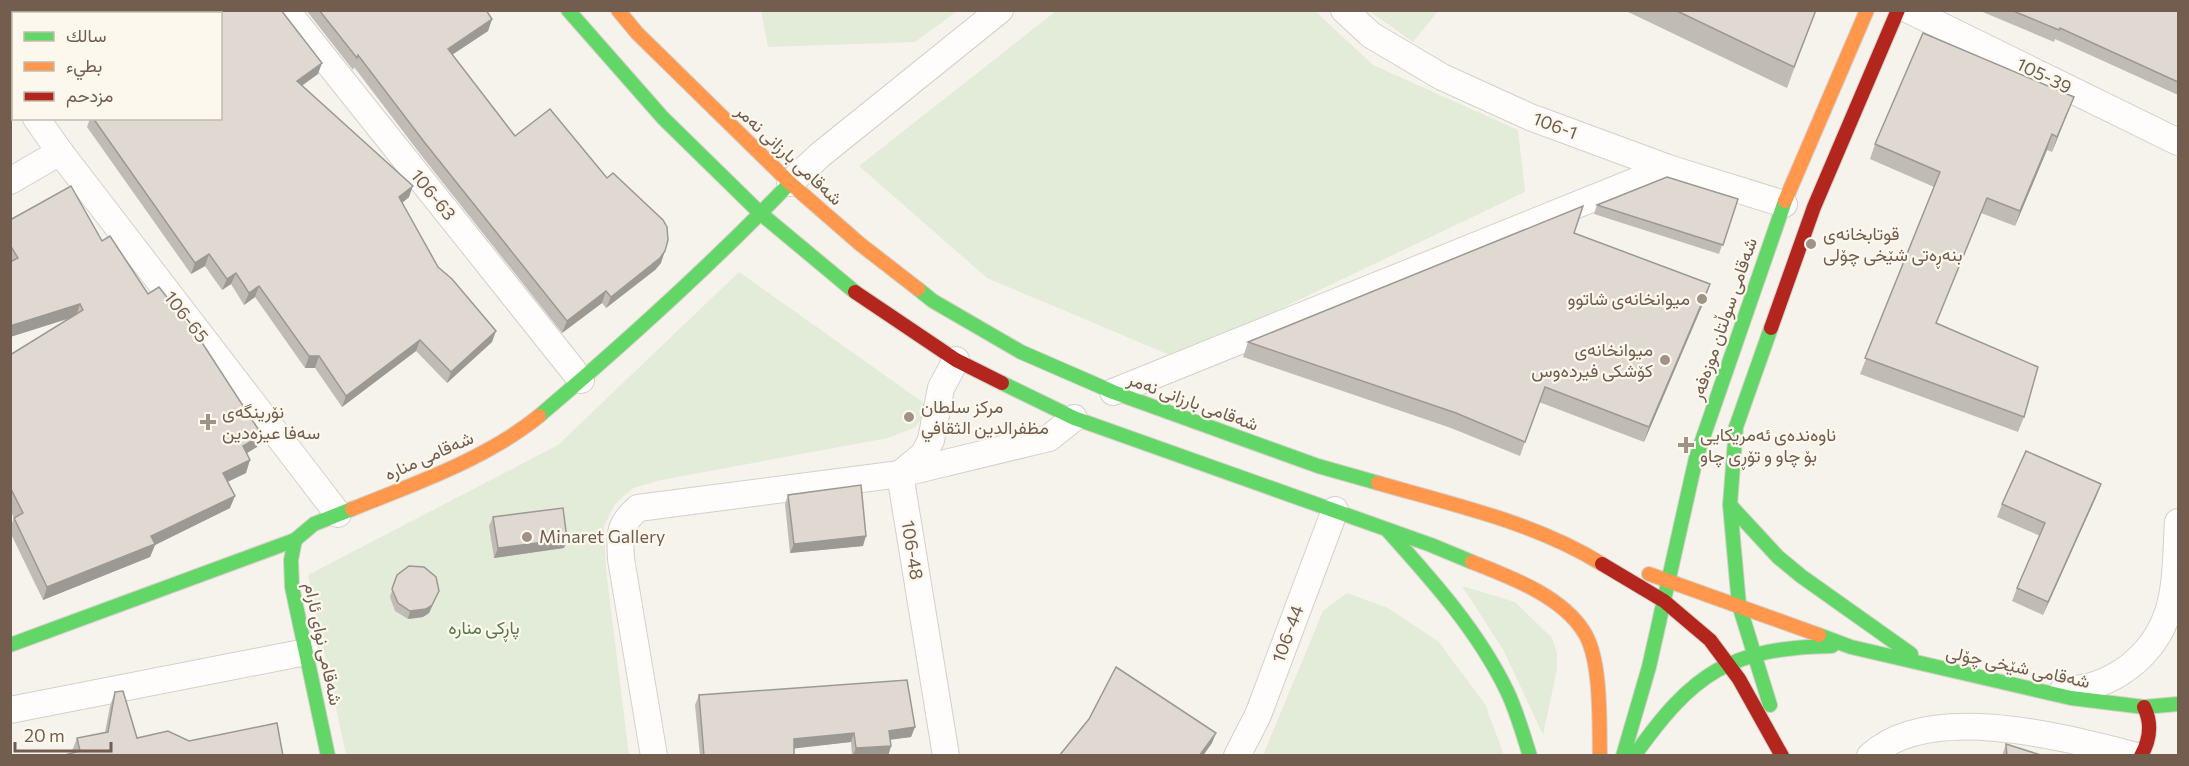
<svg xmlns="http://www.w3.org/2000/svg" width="2189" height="766" font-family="Commissioner,Vazirmatn,sans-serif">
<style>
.green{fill:#e3ecd8}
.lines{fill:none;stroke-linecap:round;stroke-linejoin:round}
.street-casing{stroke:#d5d0ca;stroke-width:28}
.fast-casing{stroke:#d6d0ca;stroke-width:16}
.slow-casing{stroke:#d6d0ca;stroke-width:16}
.jam-casing{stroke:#d6d0ca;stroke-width:16}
.street{stroke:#fefdfc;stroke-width:26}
.fast{stroke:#63d668;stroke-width:14}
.slow{stroke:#ff974d;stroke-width:14}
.jam{stroke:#b3261e;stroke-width:14}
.wall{fill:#c0bbb5}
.shaded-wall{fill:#9c9893}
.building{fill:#dfd9d2;stroke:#9c9893;stroke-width:1.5}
.poi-dot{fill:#a09286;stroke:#fdf8ee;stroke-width:2}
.labels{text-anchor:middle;stroke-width:4.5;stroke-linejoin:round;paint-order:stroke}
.street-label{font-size:18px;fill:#725d4f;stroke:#fdf8ee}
.poi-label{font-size:18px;fill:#725d4f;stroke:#fdf8ee;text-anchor:start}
.park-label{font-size:18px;fill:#577c4b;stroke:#fdf8ee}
</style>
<rect width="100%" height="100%" fill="#f6f3ec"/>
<g class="green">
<path d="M1314,10L1373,65L1518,130L1525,192L1177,358L987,278L859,166L1056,11Z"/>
<path d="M761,11V10L957,11L915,42L768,47Z"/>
<path d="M1369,11H1438L1413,42Z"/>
<path d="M739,272L931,408L914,428L888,438L661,480L633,488L615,504L604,526L606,569L629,755H346L308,575L558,445Z"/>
<path d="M1462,586L1515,602L1552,638L1557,653V669L1543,735L1504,651Z"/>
<path d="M1347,593L1388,608L1438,641L1485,704L1504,755H1263L1323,611Z"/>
</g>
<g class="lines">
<g class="street-casing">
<g id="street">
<path d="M286,10L581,380"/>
<path d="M1344,10L1371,35L1442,77L1530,117L1668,168L1784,204"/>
<path d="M1909,10L2178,142"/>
<path d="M10,82L14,86"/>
<path d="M36,118L60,152L338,514"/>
<path d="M10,181L60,152"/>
<path d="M790,183L820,155L1000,10"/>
<path d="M1113,392L1668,168"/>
<path d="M2063,690C2112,689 2155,656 2169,609C2177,581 2176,550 2178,522"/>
<path d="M10,710L306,652"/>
<path d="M654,756L621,559C620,533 618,526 638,508L900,474L1049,438L1074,418"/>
<path d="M946,756L900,474L924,454L931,440L941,388L956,360"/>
<path d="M1237,756L1258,715L1335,510"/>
<path d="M1870,756C1930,700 2066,738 2137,756"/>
</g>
</g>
<g class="fast-casing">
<g id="fast">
<path d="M568,10L663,118L760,213L855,292"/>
<path d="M918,289L933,301L1021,352L1113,392L1318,466L1378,483"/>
<path d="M1002,383L1074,418L1431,545L1472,562"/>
<path d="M539,416C626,342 711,265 790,183"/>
<path d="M1730,505L1778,557L1801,576L1911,654"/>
<path d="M1389,532C1433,581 1478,631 1507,691C1517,712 1523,734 1530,756"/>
<path d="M295,540L291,560L292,587L328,756"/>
<path d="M1819,635L1851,647L2071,698L2144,707L2178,704"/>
<path d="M10,645L295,540L314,524L352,509"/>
<path d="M1770,705L1739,605L1730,505L1736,427L1771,328"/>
<path d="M1623,756L1649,667L1696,458L1785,201"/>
<path d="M1634,756C1693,673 1729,648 1832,646"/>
</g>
</g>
<g class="slow-casing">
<g id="slow">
<path d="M618,10L637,33L790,183L860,244L918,289"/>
<path d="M1785,201L1867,10"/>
<path d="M1378,483C1454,505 1534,522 1602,564"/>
<path d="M352,509C414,484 486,459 539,416"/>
<path d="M1472,562C1510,577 1562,596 1584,632C1602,660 1599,724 1600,756"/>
<path d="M1649,574L1819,635"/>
</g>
</g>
<g class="jam-casing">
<g id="jam">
<path d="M855,292L956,360L1002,383"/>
<path d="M1771,328L1814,207L1898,10"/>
<path d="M1602,564L1664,601L1710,640L1739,679L1782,756"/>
<path d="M2141,756C2150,740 2152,723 2144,707"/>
</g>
</g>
<use href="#street" class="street"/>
<use href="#fast" class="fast"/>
<use href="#slow" class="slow"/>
<use href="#jam" class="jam"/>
</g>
<g class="wall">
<path d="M39,10H281L318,74L302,86L409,197L402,203L438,267L492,342L447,383L416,351L342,407L315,368H305L255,297L244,305L231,284L222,290L205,266L191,274L87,127L90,118H220V14H41Z"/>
<path d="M306,10H486L492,19L488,31L452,55L515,136L661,263L655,270L606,308L602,303L562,333L421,155L354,67L353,70Z"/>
<path d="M1624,10H1816L1787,88Z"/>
<path d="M1978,10H2178V95L2055,39L2054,42Z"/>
<path d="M2068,112L2052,152L2047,150L2015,226L1981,213L1936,323L2024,417L2018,432L1860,374L1934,187L1870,159L1875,144Z"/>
<path d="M1738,199L1719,254L1594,214L1597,205Z"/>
<path d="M10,220L102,241L148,294L257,447L247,453L246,473L227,482L230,508L155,545L150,557L43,600L10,532V528L14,518L10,509V355L71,318L10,337Z"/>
<path d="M1574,233L1710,284L1705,299L1644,442L1539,402L1520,456L1451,428L1243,357L1248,342Z"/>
<path d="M2101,484L2096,497L2043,615L2012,601L2017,588L2040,536L1997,517L2002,504Z"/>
<path d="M788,495L863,546L790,553L785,504Z"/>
<path d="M493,517L567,539L564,548L494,558L489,526Z"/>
<path d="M397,575L439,591L429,613L423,617L408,619L395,611L390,597Z"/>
<path d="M115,692L137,738L189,741L283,756L73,753L72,751L77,738L105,732L110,706Z"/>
<path d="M699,695L915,727L911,737L890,740L891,746L888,756H852L851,742L794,748V756H700L695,705Z"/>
<path d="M2006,744L2044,756H2002Z"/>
</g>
<g class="shaded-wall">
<path d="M492,19L488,31L444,60L448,49Z"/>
<path d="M322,63L318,74L292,92L297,81Z"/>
<path d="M2074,97L2052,152L2057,137Z"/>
<path d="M2052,134L2047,150L2015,226L2020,211Z"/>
<path d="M413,186L409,197L395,209L399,197Z"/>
<path d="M665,251L661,263L655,270L606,308L611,297Z"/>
<path d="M209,254L205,266L191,274L195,263Z"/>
<path d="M236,273L231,284L222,290L227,279Z"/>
<path d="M1710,284L1705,299L1644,442L1649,427Z"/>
<path d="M259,286L255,297L244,305L249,293Z"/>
<path d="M606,291L602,303L562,333L567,321Z"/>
<path d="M80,304L76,316L10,337V326Z"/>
<path d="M496,331L492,342L447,383L451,372Z"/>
<path d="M420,340L416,351L342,407L346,396Z"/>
<path d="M309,356H319L315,368H305Z"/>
<path d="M262,435L257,447L239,458L243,446Z"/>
<path d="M250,460L246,473L219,486L223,473Z"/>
<path d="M2101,484L2096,497L2043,615L2048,602Z"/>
<path d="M235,496L230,508L155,545L150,557L43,600L47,587Z"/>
<path d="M866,536L863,546L790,553L794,544Z"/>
<path d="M567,539L564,548L494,558L498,548Z"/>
<path d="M439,591L429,613L423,617L408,619L410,611Z"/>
<path d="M915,727L911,737L886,740L889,731Z"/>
<path d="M854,733L851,742L790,749L794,739Z"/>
<path d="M1216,733L1212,743L1203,756H1199Z"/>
<path d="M891,746L888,756H853L856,748Z"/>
</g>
<g class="building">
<path d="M52,10H281L322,63L297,81L413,186L399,197L438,267L452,279L496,331L451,372L420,340L346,396L319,356H309L259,286L249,293L236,273L227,279L209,254L195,263L93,118H220V14H48Z"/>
<path d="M319,10H486L492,19L448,49L515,136L550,109L607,178L613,173L663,220L667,227L668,240L665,251L660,258L611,297L606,291L567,321L425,143L358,55L357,58Z"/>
<path d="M1675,10H1816L1794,67Z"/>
<path d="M2011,10H2178V82L2060,28L2059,30Z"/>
<path d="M1923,33L2074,97L2057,137L2052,134L2020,211L1987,198L1936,323L2038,367L2024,417L1865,358L1940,172L1875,144Z"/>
<path d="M1667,177L1738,199L1723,245L1597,205Z"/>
<path d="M71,186L102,241L110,236L148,294L159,287L201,341L262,435L243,446L250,460L223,473L235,496L151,536L155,544L47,587L14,518L23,513L10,487V355L83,310L80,304L10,326V262L18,258L10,245V220Z"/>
<path d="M1583,206L1574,233L1710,284L1649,427L1545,387L1525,442L1456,413L1248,342Z"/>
<path d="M2026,451L2101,484L2048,602L2017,588L2045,523L2002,504Z"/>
<path d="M861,485L866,536L794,544L788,495Z"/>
<path d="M563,508L567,539L498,548L493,517Z"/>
<path d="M409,566L424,567L436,577L439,591L432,605L426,609L410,611L398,603L392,589L397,575Z"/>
<path d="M1116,667L1216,733L1199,756H1059L1089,719Z"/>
<path d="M907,680L915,727L889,731L891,746L856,748L854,733L794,739V756H704L699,695Z"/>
<path d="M123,691L137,738L168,731L189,741L277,723L283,756H61L80,751L77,738L108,732L115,692Z"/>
<path d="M2006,744L2044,756H2007Z"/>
</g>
<g class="poi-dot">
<circle cx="1811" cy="244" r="6"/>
<circle cx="1702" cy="299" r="6"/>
<circle cx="1665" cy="360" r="6"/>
<circle cx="909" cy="417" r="6"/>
<path d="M205 413h6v6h6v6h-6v6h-6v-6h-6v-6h6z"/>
<path d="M1683 436h6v6h6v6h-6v6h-6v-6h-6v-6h6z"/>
<circle cx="527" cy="537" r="6"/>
</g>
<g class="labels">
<g class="street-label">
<text transform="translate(2044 76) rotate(26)" y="6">105-39</text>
<text transform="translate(1555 126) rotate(21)" y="6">106-1</text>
<text transform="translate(789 155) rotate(43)" y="6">شەقامی بارزانی نەمر</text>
<text transform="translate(433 195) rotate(51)" y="6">106-63</text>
<text transform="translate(186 317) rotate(52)" y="6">106-65</text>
<text transform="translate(1724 319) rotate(-71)" y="6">شەقامی سوڵتان موزەفەر</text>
<text transform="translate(1193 402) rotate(20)" y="6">شەقامی بارزانی نەمر</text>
<text transform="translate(429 456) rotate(-24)" y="6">شەقامی منارە</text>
<text transform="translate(912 550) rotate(81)" y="6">106-48</text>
<text transform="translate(1288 634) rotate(-70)" y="6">106-44</text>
<text transform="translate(323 644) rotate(78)" y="6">شەقامی نوای ئارام</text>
<text transform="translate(2018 667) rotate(12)" y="6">شەقامی شێخی چۆلی</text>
</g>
<g class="poi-label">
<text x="1823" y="240">قوتابخانەی<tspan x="1823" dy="21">بنەڕەتی شێخی چۆلی</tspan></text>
<text x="1690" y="305" text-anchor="end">میوانخانەی شاتوو</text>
<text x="1653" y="356" text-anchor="end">میوانخانەی<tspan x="1653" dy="21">کۆشکی فیردەوس</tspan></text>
<text x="921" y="413">مركز سلطان<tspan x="921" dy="21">مظفرالدين الثقافي</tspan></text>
<text x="222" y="418">نۆرینگەی<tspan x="222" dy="21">سەفا عیزەدین</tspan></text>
<text x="1700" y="441">ناوەندەی ئەمریکایی<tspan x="1700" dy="21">بۆ چاو و تۆڕی چاو</tspan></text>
<text x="539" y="543">Minaret Gallery</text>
</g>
<g class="park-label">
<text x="484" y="634">پاڕکی منارە</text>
</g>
</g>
<rect width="2189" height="766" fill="none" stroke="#725d4f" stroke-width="24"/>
<rect x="12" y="12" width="210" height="108" fill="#fdf8ee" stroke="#c5baae" stroke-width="1.5"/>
<rect x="24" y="32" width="30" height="9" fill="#63d668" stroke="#c5baae" stroke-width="1.5"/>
<text x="66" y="42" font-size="18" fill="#725d4f">سالك</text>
<rect x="24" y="62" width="30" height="9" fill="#ff974d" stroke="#c5baae" stroke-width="1.5"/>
<text x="66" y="72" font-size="18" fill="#725d4f">بطيء</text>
<rect x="24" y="92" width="30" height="9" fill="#b3261e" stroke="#c5baae" stroke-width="1.5"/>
<text x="66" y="102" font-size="18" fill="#725d4f">مزدحم</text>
<path d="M15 742v9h96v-9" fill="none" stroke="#725d4f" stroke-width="3"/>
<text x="24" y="742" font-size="18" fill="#725d4f" stroke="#fdf8ee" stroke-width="4.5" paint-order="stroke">20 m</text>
</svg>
